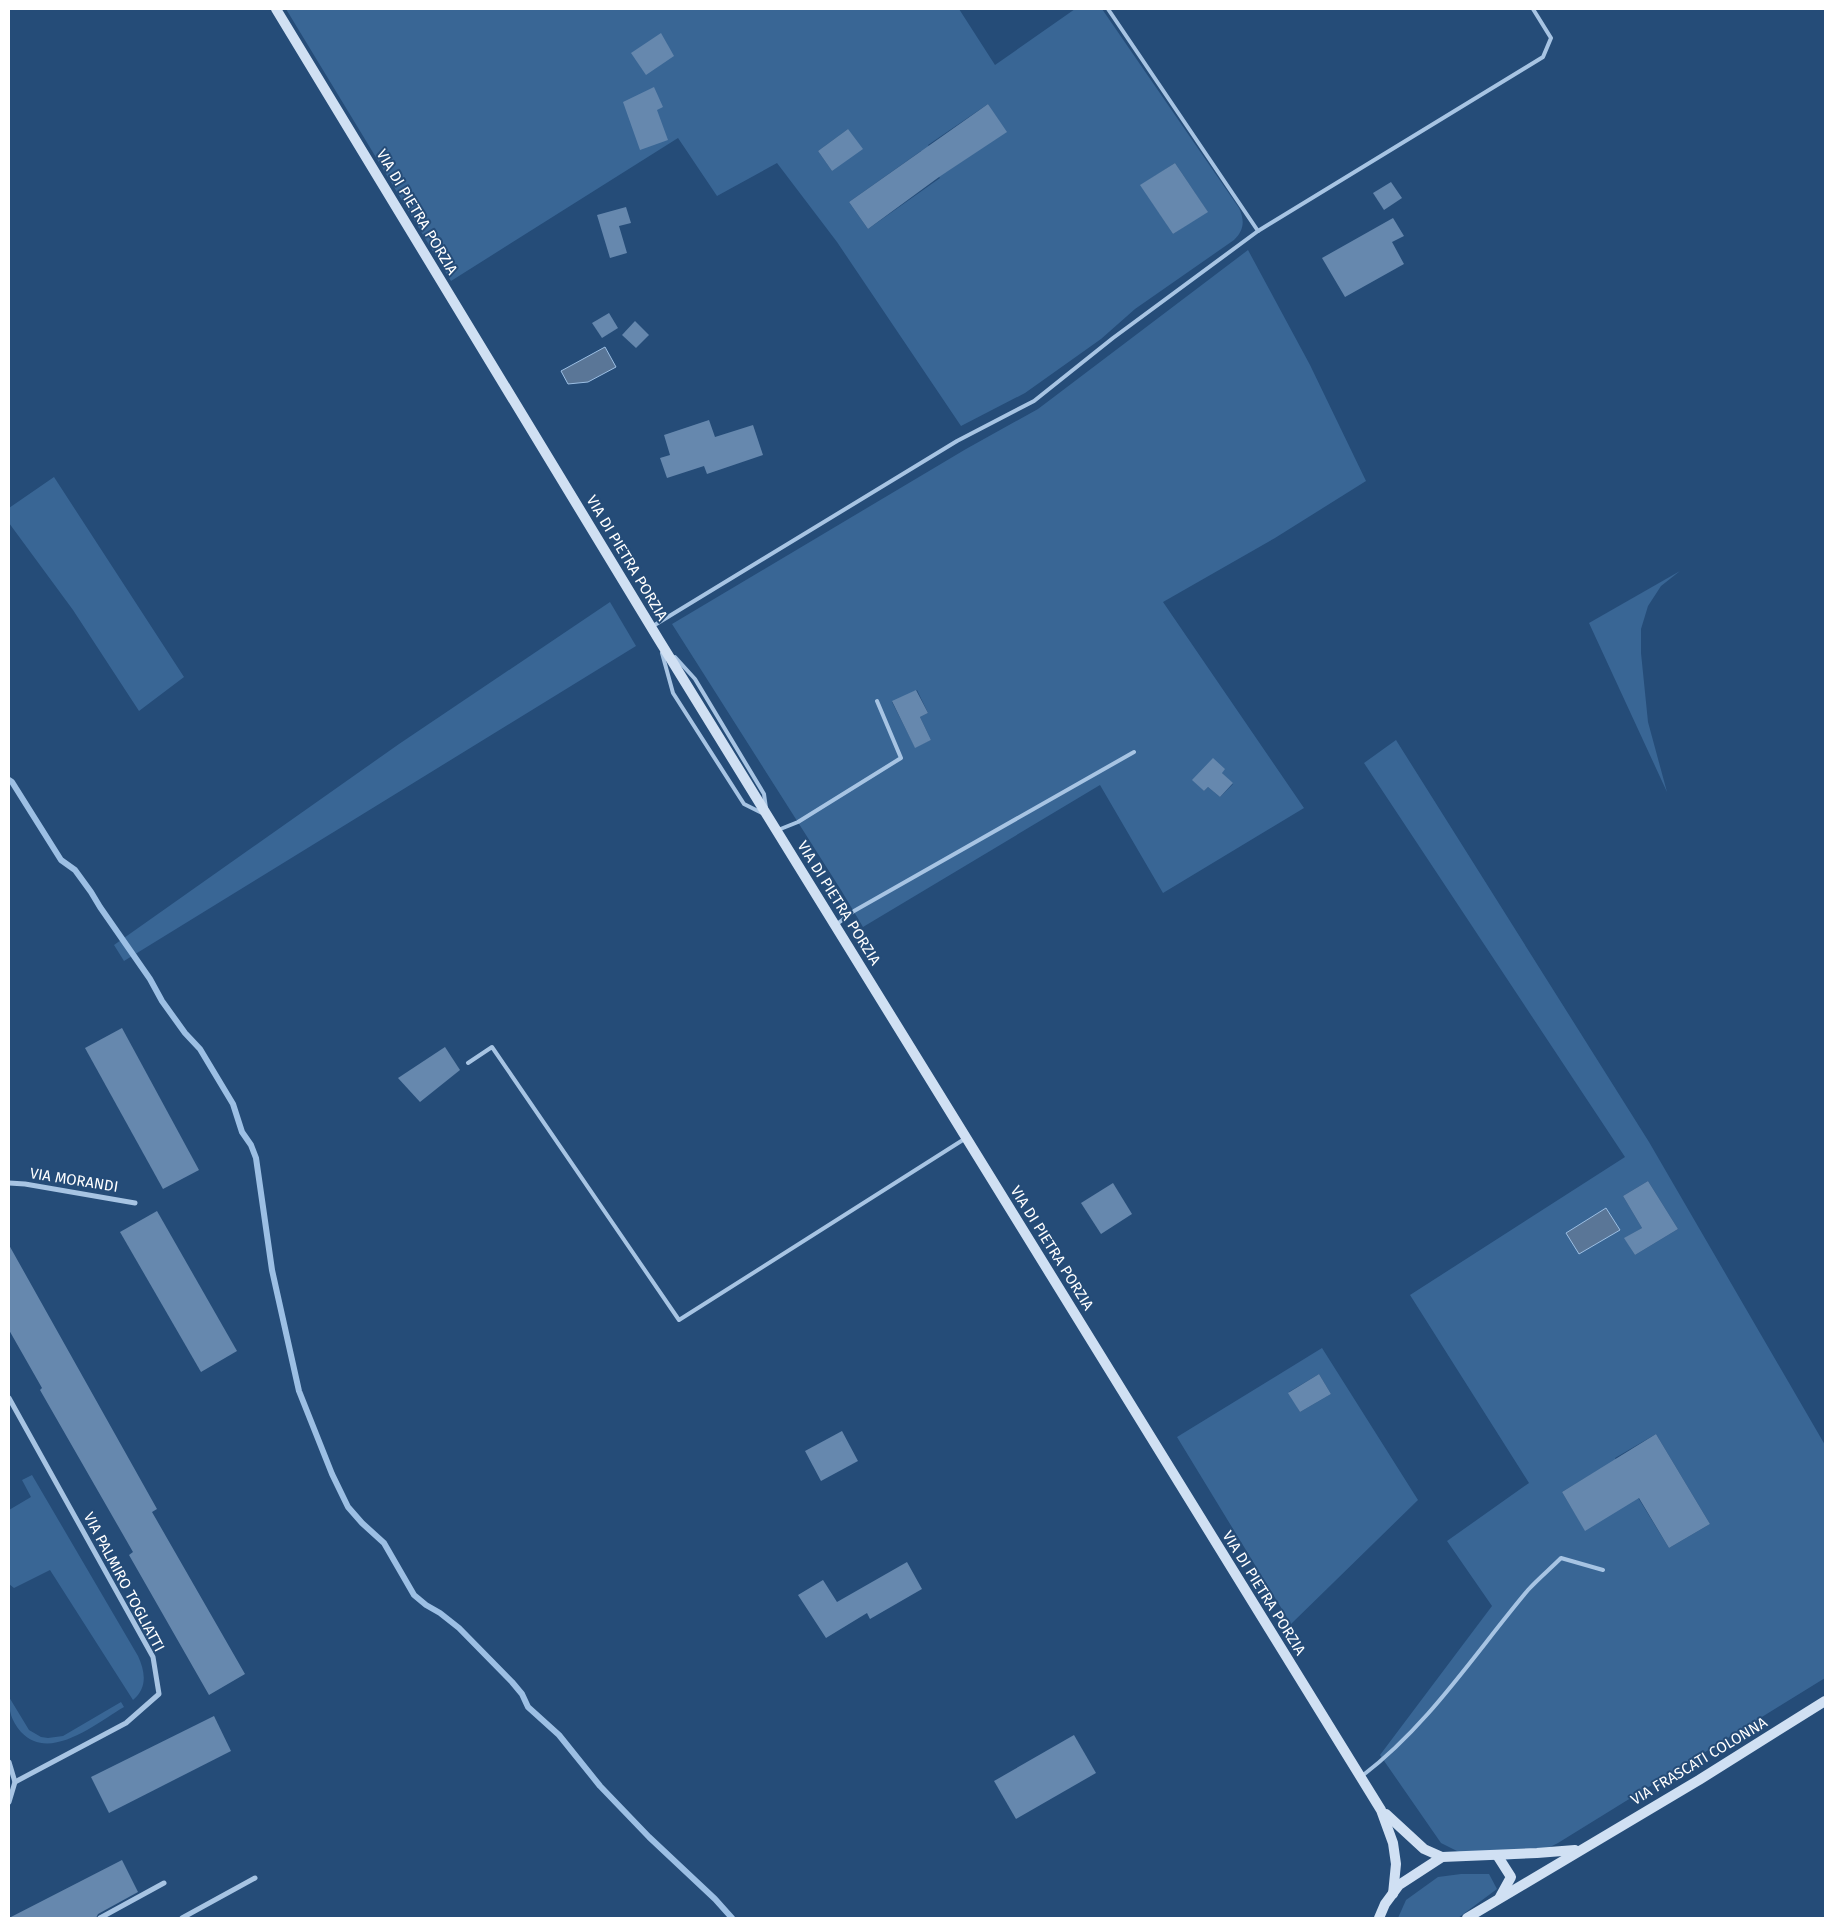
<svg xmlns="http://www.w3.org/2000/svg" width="1834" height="1927" font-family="'Fira Sans',sans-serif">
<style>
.green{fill:#396695;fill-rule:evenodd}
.water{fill:#5a7697;stroke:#9cbfe4}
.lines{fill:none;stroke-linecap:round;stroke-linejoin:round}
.stream{stroke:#9cbfe4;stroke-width:6}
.building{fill:#6688ae}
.lane{stroke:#a7c4e3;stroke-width:4}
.street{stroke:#a7c4e3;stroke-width:5}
.secondary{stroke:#d0e0f3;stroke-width:10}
.labels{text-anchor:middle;stroke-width:4;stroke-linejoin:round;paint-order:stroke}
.street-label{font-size:15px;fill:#fff;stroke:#254c78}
</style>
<rect width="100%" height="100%" fill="#254c78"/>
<g class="green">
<path d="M286,9H959L995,65L1075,9H1102L1239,208C1245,221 1244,230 1234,240L1135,309L1101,339L1025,393L961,426L837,242L777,163L717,196L678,138L451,281ZM988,104L1006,132L946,172L928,145ZM848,129L832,171L818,151ZM921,151L940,178L868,229L849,202ZM1175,163L1207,211L1173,234L1141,185Z"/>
<path d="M1248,250L1310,365L1366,481L1275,538L1163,602L1304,808L1163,893L1100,785L863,927L841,890L672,624L966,449L1038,409ZM917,690L928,713L920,717L931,740L915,747L892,702ZM1222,773L1233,784L1220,797L1208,787L1204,791L1193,780Z"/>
<path d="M54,477L184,677L139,711L73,610L9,523V508Z"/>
<path d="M1680,571L1661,586L1648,606L1641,629V653L1648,722L1667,792L1589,623Z"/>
<path d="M610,602L636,646L124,961L114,945L399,744Z"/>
<path d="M1396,740L1649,1142L1825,1445V1678L1558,1843L1530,1857L1500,1861L1469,1857L1441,1843L1380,1755L1492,1606L1447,1541L1529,1483L1410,1295L1625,1157L1364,763ZM1648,1181L1678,1229L1635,1255L1625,1238L1642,1228L1623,1196ZM1656,1434L1710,1524L1669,1548L1634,1491L1585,1530L1562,1492L1600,1469L1624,1473L1615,1458Z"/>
<path d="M1322,1348L1418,1500L1291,1624L1177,1437ZM1319,1374L1331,1394L1300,1412L1289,1392Z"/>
<path d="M32,1475L138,1656C145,1671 148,1688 133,1700L50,1570L14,1588L9,1584V1510L31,1497L22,1480Z"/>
<path d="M9,1697L29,1730L41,1737L48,1738L63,1736L121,1702L124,1707C96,1723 50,1763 21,1732C11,1720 9,1712 9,1697Z"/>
<path d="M1461,1874H1489L1497,1889L1458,1918H1398L1406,1900L1438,1877Z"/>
</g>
<g class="water">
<path d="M605,347L616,367L588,382L568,384L561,371Z"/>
<path d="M1606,1208L1620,1230L1579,1254L1566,1233Z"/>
</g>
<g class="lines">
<path class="stream" d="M9,780L12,782L61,860L75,870L91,892L100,907L150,979L162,1001L185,1033L200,1049L233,1104L242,1132L251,1145L256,1158L272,1270L299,1391L332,1474L348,1507L362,1523L384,1543L414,1595L426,1605L440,1613L459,1628L512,1682L522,1694L528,1707L559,1735L600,1786L649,1837L715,1899L732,1918"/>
</g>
<g class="building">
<path d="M661,33L674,56L646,75L631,53Z"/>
<path d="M654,87L663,107L657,110L668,140L640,150L623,102Z"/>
<path d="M988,104L1007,132L939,177L868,229L849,202Z"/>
<path d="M848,129L863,149L832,171L818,151Z"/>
<path d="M1175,163L1208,212L1173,234L1140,185Z"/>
<path d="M1391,182L1402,198L1384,210L1373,193Z"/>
<path d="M626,207L631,223L619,226L627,253L610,258L597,215Z"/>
<path d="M1393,218L1404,236L1392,242L1404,264L1345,297L1322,258Z"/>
<path d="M609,313L618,328L602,338L592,323Z"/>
<path d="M635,321L649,335L636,348L622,335Z"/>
<path d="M709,420L715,437L753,425L763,455L707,474L704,466L667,478L660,458L670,455L664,435Z"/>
<path d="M916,690L928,713L920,717L931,740L915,748L892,701Z"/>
<path d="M1213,758L1225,769L1222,773L1233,783L1220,797L1208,787L1204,791L1192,780Z"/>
<path d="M122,1028L199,1170L163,1189L85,1048Z"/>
<path d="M445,1047L460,1070L420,1102L398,1078Z"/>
<path d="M1648,1181L1678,1229L1635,1255L1624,1238L1642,1228L1623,1196Z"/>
<path d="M1113,1183L1132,1214L1101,1234L1081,1203Z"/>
<path d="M157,1211L237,1351L201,1372L120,1232Z"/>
<path d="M9,1245L157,1509L152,1512L245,1674L209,1695L129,1555L133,1552L40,1390L42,1388L9,1330Z"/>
<path d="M1319,1374L1331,1394L1300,1412L1288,1393Z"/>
<path d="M842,1431L858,1461L821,1481L805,1451Z"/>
<path d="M1656,1434L1710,1524L1669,1548L1639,1498L1585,1531L1562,1492Z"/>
<path d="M907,1562L922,1589L870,1619L867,1613L826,1638L798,1595L823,1580L837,1602Z"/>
<path d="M214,1716L231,1751L109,1813L91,1777Z"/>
<path d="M1074,1735L1096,1773L1016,1819L994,1781Z"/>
<path d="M122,1860L138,1892L98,1914L96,1918H9Z"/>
</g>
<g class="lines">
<g class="lane">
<path d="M1108,9L1258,231"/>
<path d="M653,626L957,441L1034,401L1113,338L1258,231L1543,57L1551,38L1533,9"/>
<path d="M662,653L673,693L744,804L762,813"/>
<path d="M675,657L695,679L764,794L766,808"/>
<path d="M778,830L798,822L901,758L877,701"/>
<path d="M837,924L854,911L1134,752"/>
<path d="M468,1063L492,1047L679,1320L966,1138"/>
<path d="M1362,1776C1429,1725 1475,1653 1528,1590C1538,1579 1550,1569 1561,1558L1603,1570"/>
</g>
<g class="street">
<path d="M9,1183L25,1184L135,1203"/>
<path d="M9,1398L153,1657L159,1694L126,1723L15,1782L9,1802"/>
<path d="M9,1762L15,1782"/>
<path d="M100,1918L164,1883"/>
<path d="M182,1918L255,1878"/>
</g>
<g class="secondary">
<path d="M276,9L659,640L1381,1810L1393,1843L1396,1864L1393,1894"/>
<path d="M1386,1814L1424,1849L1442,1857"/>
<path d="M1497,1855L1511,1877L1500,1897"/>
<path d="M1379,1918L1385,1904L1399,1885L1442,1857L1537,1853L1575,1850"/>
<path d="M1467,1918L1699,1780L1825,1701"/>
</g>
</g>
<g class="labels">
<g class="street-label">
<text transform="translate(417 212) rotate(59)" y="5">VIA DI PIETRA PORZIA</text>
<text transform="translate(627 558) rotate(59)" y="5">VIA DI PIETRA PORZIA</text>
<text transform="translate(839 903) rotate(58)" y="5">VIA DI PIETRA PORZIA</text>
<text transform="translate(74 1180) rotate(9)" y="5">VIA MORANDI</text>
<text transform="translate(1052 1248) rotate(58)" y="5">VIA DI PIETRA PORZIA</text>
<text transform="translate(124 1582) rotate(62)" y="5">VIA PALMIRO TOGLIATTI</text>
<text transform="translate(1264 1593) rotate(58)" y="5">VIA DI PIETRA PORZIA</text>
<text transform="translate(1699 1761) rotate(-31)" y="5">VIA FRASCATI COLONNA</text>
</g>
</g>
<rect width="1834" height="1927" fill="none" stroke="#ffffff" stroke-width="20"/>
</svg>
